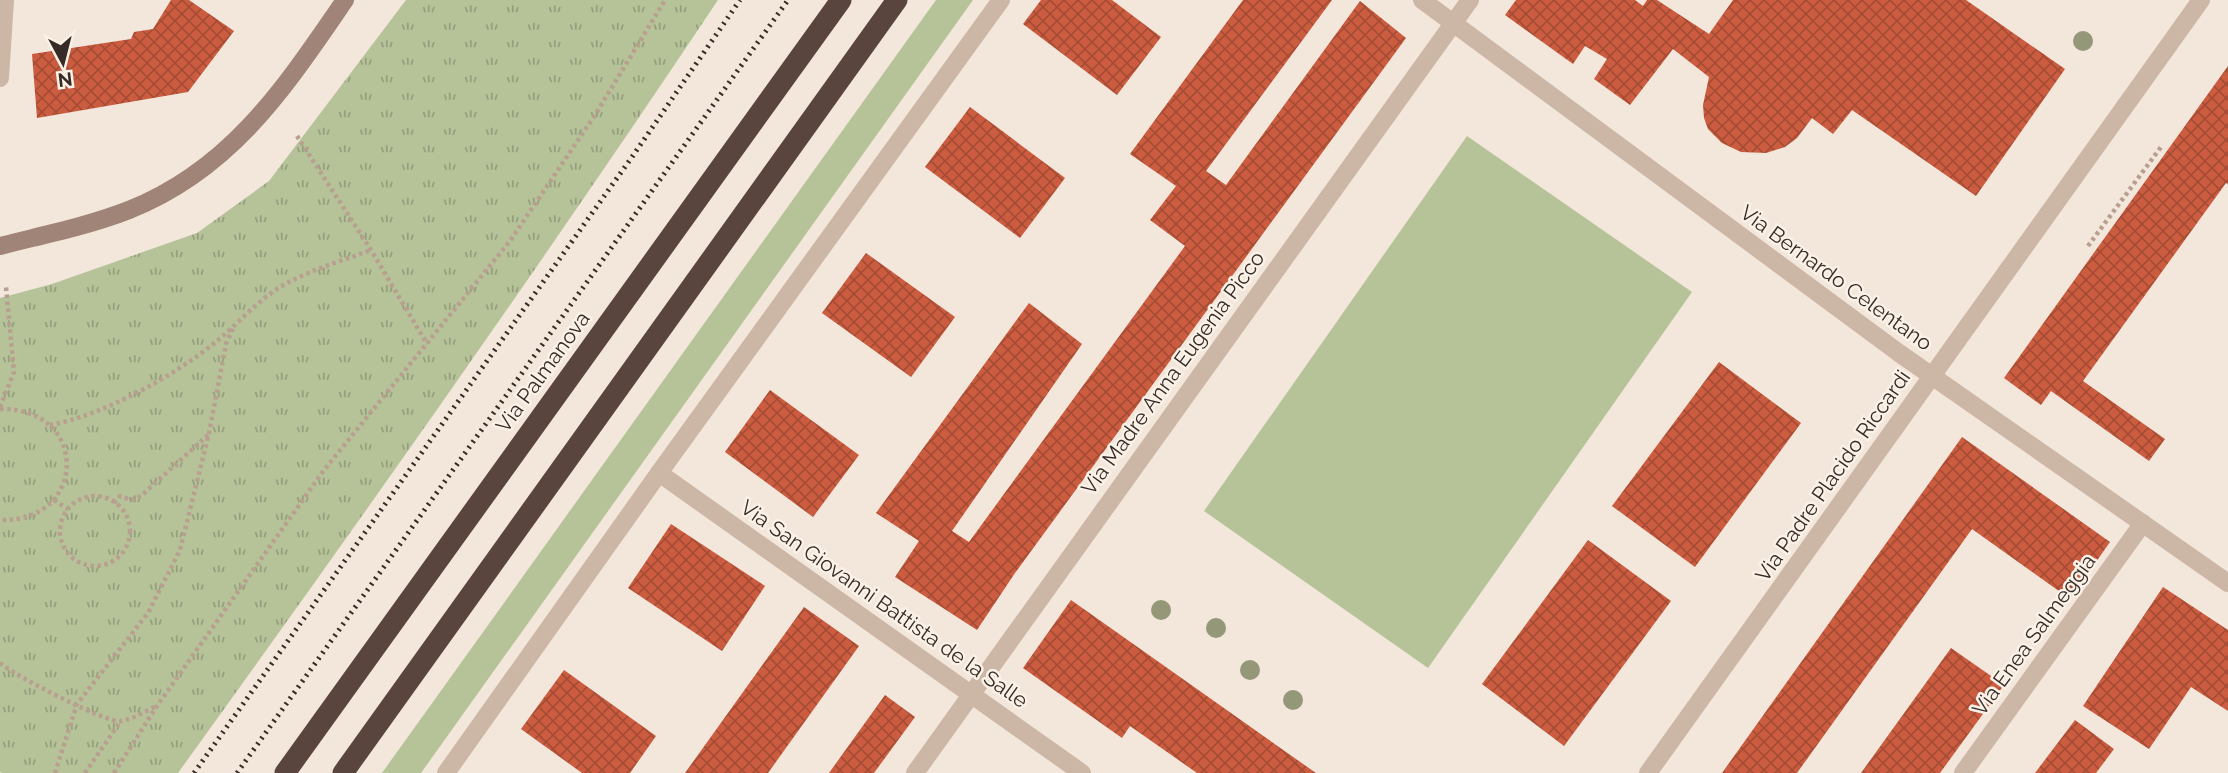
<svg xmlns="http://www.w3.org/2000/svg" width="2228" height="773" font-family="Raleway,sans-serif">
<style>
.grass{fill:#b6c399}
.park{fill:url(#park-tufts)}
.building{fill:url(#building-cross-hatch)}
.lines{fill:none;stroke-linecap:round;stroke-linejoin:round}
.path{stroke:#b89f8f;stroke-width:4.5;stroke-dasharray:3.5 3.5;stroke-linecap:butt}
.street{stroke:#ccb6a5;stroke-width:18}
.secondary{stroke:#9f8477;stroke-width:18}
.highway{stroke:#59453d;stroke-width:21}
.rail{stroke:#372b27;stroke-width:5;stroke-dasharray:2 5;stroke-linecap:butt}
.tree{fill:#959779}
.labels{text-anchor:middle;stroke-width:5;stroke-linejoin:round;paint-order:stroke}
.street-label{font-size:21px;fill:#372b27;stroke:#faf1e7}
</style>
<defs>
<pattern id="park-tufts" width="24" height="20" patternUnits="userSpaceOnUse" patternTransform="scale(1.75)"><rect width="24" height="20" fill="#b6c399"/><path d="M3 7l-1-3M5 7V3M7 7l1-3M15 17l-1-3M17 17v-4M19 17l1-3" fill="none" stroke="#959f7d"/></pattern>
<pattern id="building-cross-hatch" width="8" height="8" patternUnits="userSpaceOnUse" patternTransform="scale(1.75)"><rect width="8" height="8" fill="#cc5c3f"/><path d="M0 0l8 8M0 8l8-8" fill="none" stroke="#a64c35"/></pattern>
</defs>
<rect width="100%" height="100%" fill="#f3e6da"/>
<g class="grass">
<path d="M936,0H973L421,773H382Z"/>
<path d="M1467,136L1692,292L1428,668L1204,511Z"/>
</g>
<path class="park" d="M406,0H718C543,262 362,518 178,773H2L0,772V298L52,284L197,233L269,181Z"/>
<g class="building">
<path d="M171,0H189L234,31L188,92L37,118L32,54L131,39L134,32L153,29Z"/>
<path d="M1041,0H1112L1161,37L1117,95L1023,24Z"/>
<path d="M1243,0H1332L1206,171L1226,185L1360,1L1406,38L1015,573L977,630L895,577L919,541L876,513L1029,303L1082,344L952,531L969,542L1185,246L1150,220L1176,186L1130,154Z"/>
<path d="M1516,0H1635L1643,6L1647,0H1657L1709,34L1733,0H1966L2065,69L1976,196L1852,110L1833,134L1812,118L1797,138L1785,147L1766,153L1741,152L1722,143L1708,129L1704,118L1703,105L1709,77L1673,49L1630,105L1594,79L1607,59L1585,46L1573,64L1505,15Z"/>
<path d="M2228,66V184L2226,183L2083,381L2165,439L2149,461L2051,391L2041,405L2004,378Z"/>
<path d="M970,107L1065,178L1020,238L925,167Z"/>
<path d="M866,253L955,317L911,377L822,313Z"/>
<path d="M1719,362L1801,423L1695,567L1612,506Z"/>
<path d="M770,390L859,455L813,517L725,452Z"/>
<path d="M1962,437L2110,542L2070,599L1972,529L1797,773H1722Z"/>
<path d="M671,524L765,586L722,651L628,588Z"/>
<path d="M1588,540L1671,601L1564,746L1482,684Z"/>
<path d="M2163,587L2228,630V711L2191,687L2149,749L2083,706Z"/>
<path d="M1071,600L1286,752L1316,773H1197L1130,726L1122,738L1023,668Z"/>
<path d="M804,607L859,646L768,773H685Z"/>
<path d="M1951,648L2004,685L1940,773H1861Z"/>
<path d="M564,670L656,736L630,773H582L521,729Z"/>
<path d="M885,695L915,717L874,773H829Z"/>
<path d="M2075,720L2114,749L2096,773H2035Z"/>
</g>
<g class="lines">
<g class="path">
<path d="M297,136L371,250L427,344"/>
<path d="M2088,246L2161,147"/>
<path d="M0,407L14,372L6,287"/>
<path d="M0,409C90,407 88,523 0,520"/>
<path d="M50,425C102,416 176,375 217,341C241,321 262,295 291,281C316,268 345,260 371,250"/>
<circle cx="95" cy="531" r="35"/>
<path d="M54,500L68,509"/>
<path d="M114,503L120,496L131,500L141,496L209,434"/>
<path d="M0,663C14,675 107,724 121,721C133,719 146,711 156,706"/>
<path d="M55,773L77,704L148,613L180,550L209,433L226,344L234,326"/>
<path d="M85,773L120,722"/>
<path d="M114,773L157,706L324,470L510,241L595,115L665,0"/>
</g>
<g class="street">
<path d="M1422,0L1899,353L2228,583"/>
<path d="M0,78L5,0"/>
<path d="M659,473L1082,773"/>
<path d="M446,773L659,473L1001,0"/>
<path d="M915,773L1470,0"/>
<path d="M1648,773L2201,0"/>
<path d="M1963,773L2143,523"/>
</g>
<path class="secondary" d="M0,246C43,235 88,226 129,210C232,169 285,87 345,0"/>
<g class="highway">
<path d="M285,773L841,0"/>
<path d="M343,773L897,0"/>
</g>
<g class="rail">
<path d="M194,773L632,157L740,0"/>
<path d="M237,773L788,0"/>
</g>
</g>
<g class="tree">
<circle cx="2083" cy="41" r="10"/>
<circle cx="1161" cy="610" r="10"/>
<circle cx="1216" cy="628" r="10"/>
<circle cx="1250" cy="670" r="10"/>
<circle cx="1293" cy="700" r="10"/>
</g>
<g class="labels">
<g class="street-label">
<text transform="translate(1836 278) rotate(36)" y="7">Via Bernardo Celentano</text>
<text transform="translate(543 372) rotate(-54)" y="7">Via Palmanova</text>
<text transform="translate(1173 373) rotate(-54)" y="7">Via Madre Anna Eugenia Picco</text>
<text transform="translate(1833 476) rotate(-55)" y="7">Via Padre Placido Riccardi</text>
<text transform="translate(884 604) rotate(35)" y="7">Via San Giovanni Battista de la Salle</text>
<text transform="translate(2034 635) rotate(-54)" y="7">Via Enea Salmeggia</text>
</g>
</g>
<g transform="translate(63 63) rotate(173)" stroke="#faf1e7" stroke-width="5" paint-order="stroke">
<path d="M0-5L12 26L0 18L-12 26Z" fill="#372b27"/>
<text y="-10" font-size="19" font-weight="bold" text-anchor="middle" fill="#372b27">N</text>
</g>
</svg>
